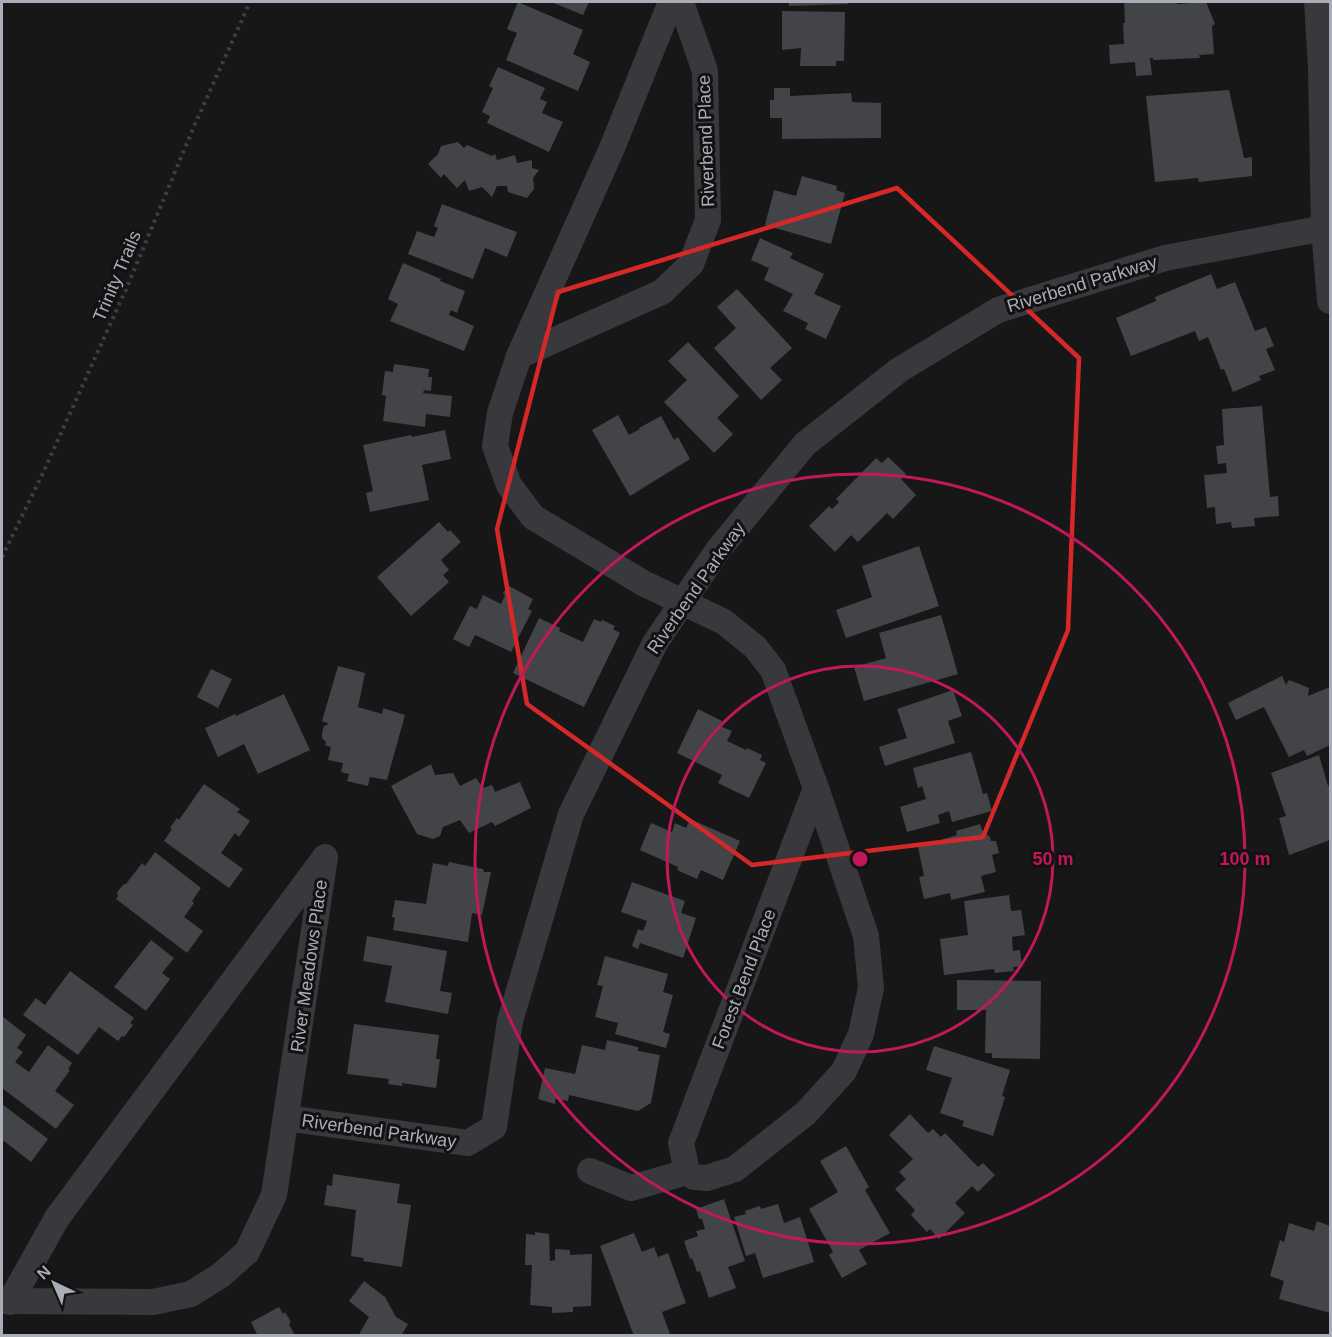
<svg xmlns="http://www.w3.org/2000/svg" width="1332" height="1337" font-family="Helvetica,sans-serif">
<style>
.building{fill:#434448}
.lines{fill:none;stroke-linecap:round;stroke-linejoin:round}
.path{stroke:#3e3f44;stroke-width:4;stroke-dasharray:3 4.5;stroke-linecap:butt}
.minor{stroke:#38383d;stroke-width:26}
.marked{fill:none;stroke:#d62828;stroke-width:4.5;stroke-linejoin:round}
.ring{fill:none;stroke:#c2185b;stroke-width:3}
.labels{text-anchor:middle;stroke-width:6;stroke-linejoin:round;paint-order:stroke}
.street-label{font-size:18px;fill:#a9adb8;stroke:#121213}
.centre{fill:#c2185b;stroke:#121213;stroke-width:3}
.ring-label{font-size:18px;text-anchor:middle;font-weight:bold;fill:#c2185b;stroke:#121213;stroke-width:6;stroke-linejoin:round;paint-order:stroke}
</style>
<rect width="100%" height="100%" fill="#171718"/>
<g class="building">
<path d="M518,2L583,30L573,54L590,62L578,91L506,60L517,33L507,29Z"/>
<path d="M551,2H589L583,15Z"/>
<path d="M789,2H848V4L789,6Z"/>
<path d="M1124,2H1177V4L1206,2L1215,24L1212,26L1214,54L1199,55L1200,58L1153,60V58H1150L1152,75L1136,76L1135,62L1110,64L1109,45L1124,44L1123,23H1125Z"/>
<path d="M782,11L845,12L844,61H836V66H800L801,48L782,50Z"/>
<path d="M498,67L545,88L540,99L547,102L542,113L563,122L549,152L487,123L490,116L482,112L493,88L489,86Z"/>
<path d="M774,88H790V96L851,93L852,102L881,103V138L782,139V118H770V100H774Z"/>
<path d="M1229,90L1244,158L1252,157V176L1199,182L1198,178L1155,182L1146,96Z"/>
<path d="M458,142L464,148L467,145L492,156L495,154L497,160L515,155L517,163L532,160V168L539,170L533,178L534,189L527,198L508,192L507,186H497L492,197L482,187L469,191L465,180L457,188L444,174L441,178L428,164L438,154L441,146Z"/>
<path d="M802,176L837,186L836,190L845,193L831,244L765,225L774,190L796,196Z"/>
<path d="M442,204L517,232L507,257L485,248L473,279L408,254L417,231L434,237L438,228L434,226Z"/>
<path d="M760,238L793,253L790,258L824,274L814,294L841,306L826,339L805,329L808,323L783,311L793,294L764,280L769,268L751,260Z"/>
<path d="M403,263L441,279L440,281L465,291L457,313L451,310L449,315L474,326L464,351L390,321L398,304L388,299Z"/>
<path d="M1211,274L1217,289L1235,282L1255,331L1266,327L1274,346L1266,349L1275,370L1259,376L1261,380L1233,392L1224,369L1221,370L1208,337L1199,341L1195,331L1131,356L1116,318L1156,301L1155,297Z"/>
<path d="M737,289L792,348L770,368L782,380L761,400L714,348L736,328L717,307Z"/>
<path d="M688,342L739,396L717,418L733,434L714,453L664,402L687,380L668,361Z"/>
<path d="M394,364L429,369L428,377H432L431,391L424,390L423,393L452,396L450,417L426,414L425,427L383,421L386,396L382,395L385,371L393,372Z"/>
<path d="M1262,406L1270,497L1278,496L1279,516L1254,518L1255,526L1232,528L1231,522L1216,524L1215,507L1207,508L1204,475L1227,473L1226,463L1218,464L1216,446L1224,445L1222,409Z"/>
<path d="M618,415L629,435L640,429L639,428L661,416L674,440L678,437L690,459L630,496L592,430Z"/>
<path d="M445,430L451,459L422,465L429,500L370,512L366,493L373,491L363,445L411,435L412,437Z"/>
<path d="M888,457L906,474L901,479L916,495L893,519L887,513L858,542L851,535L835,552L809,526L829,506L832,509L839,502L836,499L876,458L882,463Z"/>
<path d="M439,522L448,532L450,530L461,542L441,560L449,570L443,575L449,582L411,616L377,577Z"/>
<path d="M919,546L939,606L846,638L836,610L872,597L862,566Z"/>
<path d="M507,585L533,599L528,609L532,611L511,652L475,635L469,647L453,639L470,606L477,609L483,595L501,604L505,595L503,594Z"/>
<path d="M941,615L958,674L864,701L854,667L886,658L879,633Z"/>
<path d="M539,618L560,628L559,631L583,642L594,619L601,622L602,620L615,626L613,629L620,633L584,707L513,673Z"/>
<path d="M338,666L365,673L358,707L382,714L383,708L405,715L387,780L370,777L368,786L347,781L349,774L341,772L343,763L328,760L331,747L325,745L326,742L322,738V733L324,726L329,724L322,721Z"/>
<path d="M211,669L232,679L218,708L197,697Z"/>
<path d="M1282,676L1286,685L1289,680L1309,688L1308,696L1330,687V745L1307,756L1304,750L1289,757L1264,707L1236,720L1228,703Z"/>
<path d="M953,690L962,716L948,721L955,743L885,766L879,747L907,738L897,709Z"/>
<path d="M284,694L310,750L258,774L244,744L218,757L205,728L235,714L236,716Z"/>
<path d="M698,709L722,721L720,726L732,731L727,741L746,750L747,748L762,755L760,760L766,763L749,798L718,783L722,775L677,753Z"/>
<path d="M971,752L983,794L987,793L992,811L952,822L949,811L938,815L940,823L907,832L900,807L926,799L922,786L918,788L913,768Z"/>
<path d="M1319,755L1328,786L1330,785V840L1289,855L1279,818L1286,816L1271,773Z"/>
<path d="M431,764L435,775L453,773L460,786L476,778L483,788L492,785L495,792L520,782L531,808L495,826L492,822L469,833L460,820L443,827L440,836L433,839L417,834L391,786Z"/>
<path d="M204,784L240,809L237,812L250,821L239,837L235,833L221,853L243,869L229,888L164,841L172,829L170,828L177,818L179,820Z"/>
<path d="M690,819L740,841L723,880L701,870L697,879L677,870L678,867L640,850L651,823L672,832L675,823L686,828Z"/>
<path d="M980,824L982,830L990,837L991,841H996L999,853L992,855L996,872L981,876L985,892L951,900L950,893L924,899L919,877L924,876L918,847L957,835L956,831Z"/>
<path d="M155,852L201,888L192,901L194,903L184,917L203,931L187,953L116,899L118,896L117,892L124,884H126L142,863L145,866Z"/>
<path d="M449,862L483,869L484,872H491L482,915L472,913L468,942L393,930L395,918L392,917L395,900L426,904L433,863L448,866Z"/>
<path d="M632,882L685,901L681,913L696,918L683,958L640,943L638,949L632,946L638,929L643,931L647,921L621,912Z"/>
<path d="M1009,895L1011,911L1021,910L1025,935L1012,937L1013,951L1020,950L1022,966L1013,967L1014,971L995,973L994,969L944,975L940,939L968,935L964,901Z"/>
<path d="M367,936L447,951L440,991L452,993L448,1014L385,1002L392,966L363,961Z"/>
<path d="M151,940L174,958L162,973L170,979L146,1011L114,987Z"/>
<path d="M605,956L668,974L663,992L673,995L663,1032L670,1034L666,1048L615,1034L618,1023L595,1017L603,986L597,985Z"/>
<path d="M70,971L134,1018L130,1023L133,1025L124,1037L122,1036L118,1041L99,1027L78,1055L23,1015L36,998L45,1005Z"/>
<path d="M957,980L1041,981L1040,1059L992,1058V1053H985L986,1010H957Z"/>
<path d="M2,1016L26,1035L17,1048L23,1052L15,1062L29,1072L48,1045L72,1063L68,1069L70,1070L55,1091L74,1105L56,1129L2,1088Z"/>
<path d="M354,1024L439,1035L436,1059H440L436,1088L402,1083V1086L388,1084L389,1079L347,1074Z"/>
<path d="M607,1040L638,1047V1051L660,1055L651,1103L638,1111L569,1095L568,1101L555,1099V1104L538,1099L545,1068L575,1074L582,1045L605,1050Z"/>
<path d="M934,1046L1010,1070L1002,1096L1005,1097L993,1136L962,1126L964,1121L940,1113L952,1078L926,1070Z"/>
<path d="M2,1104L48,1139L31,1162L4,1141L2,1143Z"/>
<path d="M910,1114L928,1133L933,1129L941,1137L945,1133L978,1167L983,1163L995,1175L978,1192L972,1186L955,1203L965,1213L939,1239L930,1229L927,1232L911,1215L915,1210L895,1189L906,1179L899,1172L913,1159L889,1135Z"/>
<path d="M846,1146L869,1187L865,1190L890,1233L859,1250L867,1264L842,1278L829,1255L833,1252L809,1209L838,1192L820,1161Z"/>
<path d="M333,1174L400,1184L397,1203L411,1205L402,1267L363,1261L364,1258L351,1256L356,1210L324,1205L327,1185L332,1186Z"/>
<path d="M724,1199L745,1261L728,1267L736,1288L709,1298L700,1271L697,1272L692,1258L690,1259L684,1241L698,1236L696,1231L705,1229L702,1219H699L696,1209Z"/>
<path d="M778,1204L784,1223L800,1217L814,1262L763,1278L755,1253L746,1256L734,1217L746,1214L745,1211L760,1206L761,1209Z"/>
<path d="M1317,1221L1330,1226V1313L1279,1299L1284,1281L1270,1276L1280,1240L1284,1242L1289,1223L1314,1231Z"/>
<path d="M535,1232L549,1234L550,1261L555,1260V1249L570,1250V1255L592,1254L591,1306L573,1307V1312L552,1313V1307L530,1305L532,1265H525L526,1234L535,1235Z"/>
<path d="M634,1233L642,1252L654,1247L658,1257L668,1253L686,1303L662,1312L670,1334L666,1336H634L600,1246Z"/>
<path d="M364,1281L385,1297L396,1317L408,1324L401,1336H358L369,1317L349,1301Z"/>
<path d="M279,1307L283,1314L285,1312L291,1322L289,1324L295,1336H258L251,1322Z"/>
</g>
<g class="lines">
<path class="path" d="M2,557L43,473L127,287L195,124L250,2"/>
<g class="minor">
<path d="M671,2L612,148L519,356L500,413L495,446L509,485L533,517L643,583L724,622L755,647L773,670L816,788L866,936L871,988L861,1034L844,1071L806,1113L735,1169L707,1178L694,1177L687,1172L681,1143L816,788"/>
<path d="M1317,2L1321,68L1324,229L1330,301"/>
<path d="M519,356L662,292L691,264L708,220L705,71L681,2"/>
<path d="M286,1118L468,1143L494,1127L510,1021L571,814L655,643L718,550L805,444L899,370L998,310L1165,258L1330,227"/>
<path d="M590,1171L631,1188L687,1172"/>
<path d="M2,1301L153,1302L191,1294L221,1275L247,1252L274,1195L325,857"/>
<path d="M10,1302L57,1218L323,860"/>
</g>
</g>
<path class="marked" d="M897,188L1079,358L1068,630L983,837L752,865L527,704L497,529L558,292Z"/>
<g class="ring">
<circle cx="860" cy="859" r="193"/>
<circle cx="860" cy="859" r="385"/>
</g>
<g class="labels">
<g class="street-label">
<text transform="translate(706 141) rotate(-92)" y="6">Riverbend Place</text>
<text transform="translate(117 276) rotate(-67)" y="6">Trinity Trails</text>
<text transform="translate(1082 284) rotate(-17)" y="6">Riverbend Parkway</text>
<text transform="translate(696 588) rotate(-55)" y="6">Riverbend Parkway</text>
<text transform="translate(309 966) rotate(-82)" y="6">River Meadows Place</text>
<text transform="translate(744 979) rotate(-69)" y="6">Forest Bend Place</text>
<text transform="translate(379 1131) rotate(8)" y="6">Riverbend Parkway</text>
</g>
</g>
<circle cx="860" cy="859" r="9" class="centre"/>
<g class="ring-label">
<text x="1053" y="865">50 m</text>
<text x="1245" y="865">100 m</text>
</g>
<rect width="1332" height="1337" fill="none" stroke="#a9adb8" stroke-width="6"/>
<g transform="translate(54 1283) rotate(316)" stroke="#121213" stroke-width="4.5" paint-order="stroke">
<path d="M0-4.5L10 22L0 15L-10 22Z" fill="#a9adb8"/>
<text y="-9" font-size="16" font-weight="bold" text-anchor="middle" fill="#a9adb8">N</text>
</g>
</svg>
